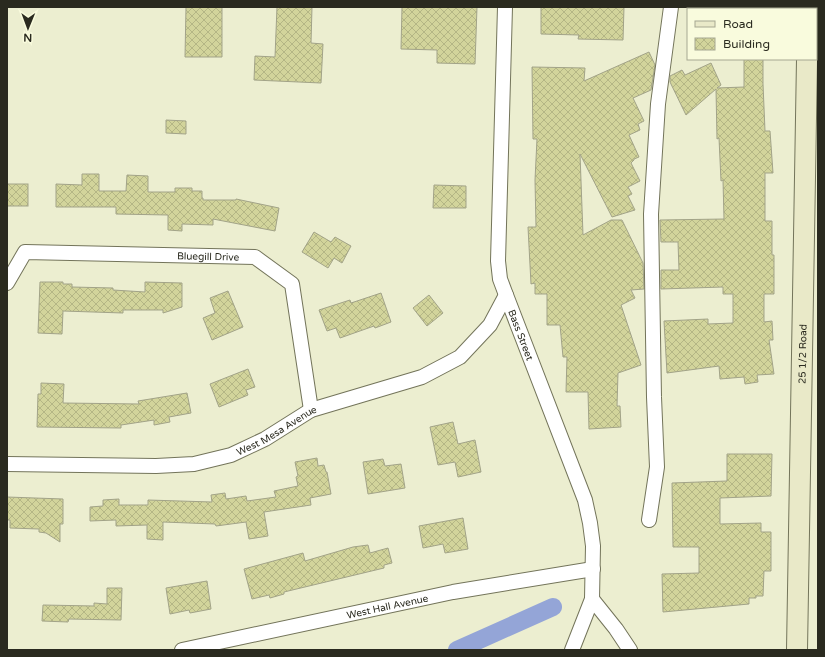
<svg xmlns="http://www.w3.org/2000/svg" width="825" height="657" font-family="'Varela Round',sans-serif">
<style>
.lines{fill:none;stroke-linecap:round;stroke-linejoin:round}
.canal{stroke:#94a5d7;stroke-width:18}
.building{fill:url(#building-cross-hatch);stroke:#a2a388}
.street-casing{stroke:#73745a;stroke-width:16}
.secondary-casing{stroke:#73745a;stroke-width:22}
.street{stroke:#fff;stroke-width:14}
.secondary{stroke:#e9e9c8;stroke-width:20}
.labels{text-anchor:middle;stroke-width:4;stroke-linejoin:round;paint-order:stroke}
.street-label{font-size:10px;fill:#2a2a1f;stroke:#f9fbdd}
</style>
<defs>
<pattern id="building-cross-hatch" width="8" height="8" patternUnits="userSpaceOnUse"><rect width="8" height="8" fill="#d2d49b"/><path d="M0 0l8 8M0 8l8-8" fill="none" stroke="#b4b685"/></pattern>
</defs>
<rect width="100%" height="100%" fill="#eceed0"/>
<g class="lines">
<path class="canal" d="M457,650L553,607"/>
</g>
<g class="building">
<path d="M186,7H222V57H185Z"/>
<path d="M277,7H312L311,43L323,44L321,83L254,80L255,56L275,57Z"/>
<path d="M402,7H477L475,64L437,63V50L401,49Z"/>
<path d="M541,7H624L623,40L578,39L579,35L541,34Z"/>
<path d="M649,52L655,65L651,90L633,98L644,121L638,124L640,130L629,135L639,157L634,159V160L631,163L640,181L628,187L632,194L628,196L635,210L612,217L580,154L583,235L611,220H622L643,263L644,289L631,290L635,298L621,305L641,365L618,373L617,406H620L621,427L589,429L588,392H566L567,357H563L560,325H547V294H535V283L531,284L528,227H536L535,180L537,139H533L532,67L585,68L584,81Z"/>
<path d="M744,59H763V84L765,131H770L773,173H765V221H772V255H774V294H764V322L772,321L773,340H769L774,374L757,375L758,382L745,384L744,377L720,379L719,366L667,373L664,321L708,319V324L733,323V294H723V287L661,289V270H679L678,242H661L660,220L724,219L723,180L721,181L719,138L717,139L716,89L686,115L670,82V76L682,70L685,75L711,63L721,85L717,88L744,87Z"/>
<path d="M166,120L186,121V134L166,133Z"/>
<path d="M82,174H99V191H126L127,175L148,176V192H175V188H192V191H202V198H203V200H236V199L279,208L275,231L213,219V225L182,224V231L168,230V215L116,214V207H56V184L82,185Z"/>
<rect x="7" y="184" width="21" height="22"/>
<path d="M434,185L466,186V208H433Z"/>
<path d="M314,232L331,242L335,237L351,246L342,263L334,258L328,268L302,252Z"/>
<path d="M40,282H63V284H72V287L113,288V290L145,292V282L182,283V307L163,313V310H123V313L63,311L62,334L38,333Z"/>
<path d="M228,291L243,327L212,340L203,318L215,313L210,298Z"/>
<path d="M381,293L391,322L375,328L374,326L340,338L336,328L327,331L319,310L350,300L351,303Z"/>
<path d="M429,295L443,313L427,326L413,308Z"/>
<path d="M248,369L255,387L246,390L248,395L219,407L210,384Z"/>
<path d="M41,383L64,384L63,403L139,404L138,401L187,393L191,413L169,417L170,422L154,425V420L121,425V428L37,427L38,394H41Z"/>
<path d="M453,422L458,444L475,440L481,472L458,477L455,462L438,465L430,427Z"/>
<path d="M727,454H772L771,496L720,498V524L761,523V532H771V571H764L763,596H756V598H749V604L663,612L662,574L699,573V547H673L672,483L727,481Z"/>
<path d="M317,458L318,466L324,465L326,472H327L331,494L310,498L311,505L264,512L268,536L249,539L246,522L216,526L215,524L163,522V540L147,539V525L116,526V520L90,521V507L103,506V500L119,499V505H148V500L212,502L211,495L225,493L226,499L246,496L247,501L276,497L274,491L298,486L296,477L298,476L295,462Z"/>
<path d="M383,459L385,466L401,464L405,488L368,494L363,462Z"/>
<path d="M7,497L63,499V524H60V542L46,533L39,532V529L10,528V520H7Z"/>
<path d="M463,518L468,549L445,553L443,544L423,548L419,526Z"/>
<path d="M368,545L370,553L388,548L392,563L384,565V568L284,592V594L270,598L269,595L252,599L244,569L303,553L305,561L353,547Z"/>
<path d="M207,581L211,609L190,613L189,610L170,614L166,588Z"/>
<path d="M107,588H122L121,620L69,619L68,622L42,621L43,605L94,606V603L107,604Z"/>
</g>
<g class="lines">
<g class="street-casing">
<g id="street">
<path id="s1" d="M505,7L498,261L500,279L506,295L585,500L590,523L593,546L592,599L572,650"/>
<path id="s2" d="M7,283L25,252L255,257L292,284L311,410"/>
<path id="s3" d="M7,464L156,466L194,464L231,455L265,439L311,410L422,377L460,357L490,325L506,295"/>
<path d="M649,520L657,467L654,397L651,214L658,104L671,7"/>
<path d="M592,599L616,629L630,650"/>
<path id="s4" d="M182,650L453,592L593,569"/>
</g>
</g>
<g class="secondary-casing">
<g id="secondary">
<path d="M808,9V7"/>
<path id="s5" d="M797,650L807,59"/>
</g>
</g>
<use href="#street" class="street"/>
<use href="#secondary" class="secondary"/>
</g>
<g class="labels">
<g class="street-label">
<text dy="4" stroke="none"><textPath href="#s2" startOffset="219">Bluegill Drive</textPath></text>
<text dy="4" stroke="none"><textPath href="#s1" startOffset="332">Bass Street</textPath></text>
<text dy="4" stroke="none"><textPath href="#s5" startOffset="296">25 1/2 Road</textPath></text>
<text dy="4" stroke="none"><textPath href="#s3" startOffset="277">West Mesa Avenue</textPath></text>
<text dy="4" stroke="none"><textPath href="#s4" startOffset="210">West Hall Avenue</textPath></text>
</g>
</g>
<rect width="825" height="657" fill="none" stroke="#2a2a1f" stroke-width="16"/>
<rect x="687" y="8" width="130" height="52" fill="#f9fbdd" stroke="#a6a791"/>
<rect x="695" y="21" width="20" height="6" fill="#e9e9c8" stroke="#a6a791"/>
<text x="723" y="28" font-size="12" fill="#2a2a1f">Road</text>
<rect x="695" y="38" width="20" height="12" fill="url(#building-cross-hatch)" stroke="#a6a791"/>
<text x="723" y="48" font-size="12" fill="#2a2a1f">Building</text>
<g transform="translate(28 28) rotate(181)" stroke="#f9fbdd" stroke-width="3" paint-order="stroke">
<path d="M0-3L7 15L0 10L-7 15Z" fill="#2a2a1f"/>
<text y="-6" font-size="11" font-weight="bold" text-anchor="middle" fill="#2a2a1f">N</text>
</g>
</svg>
